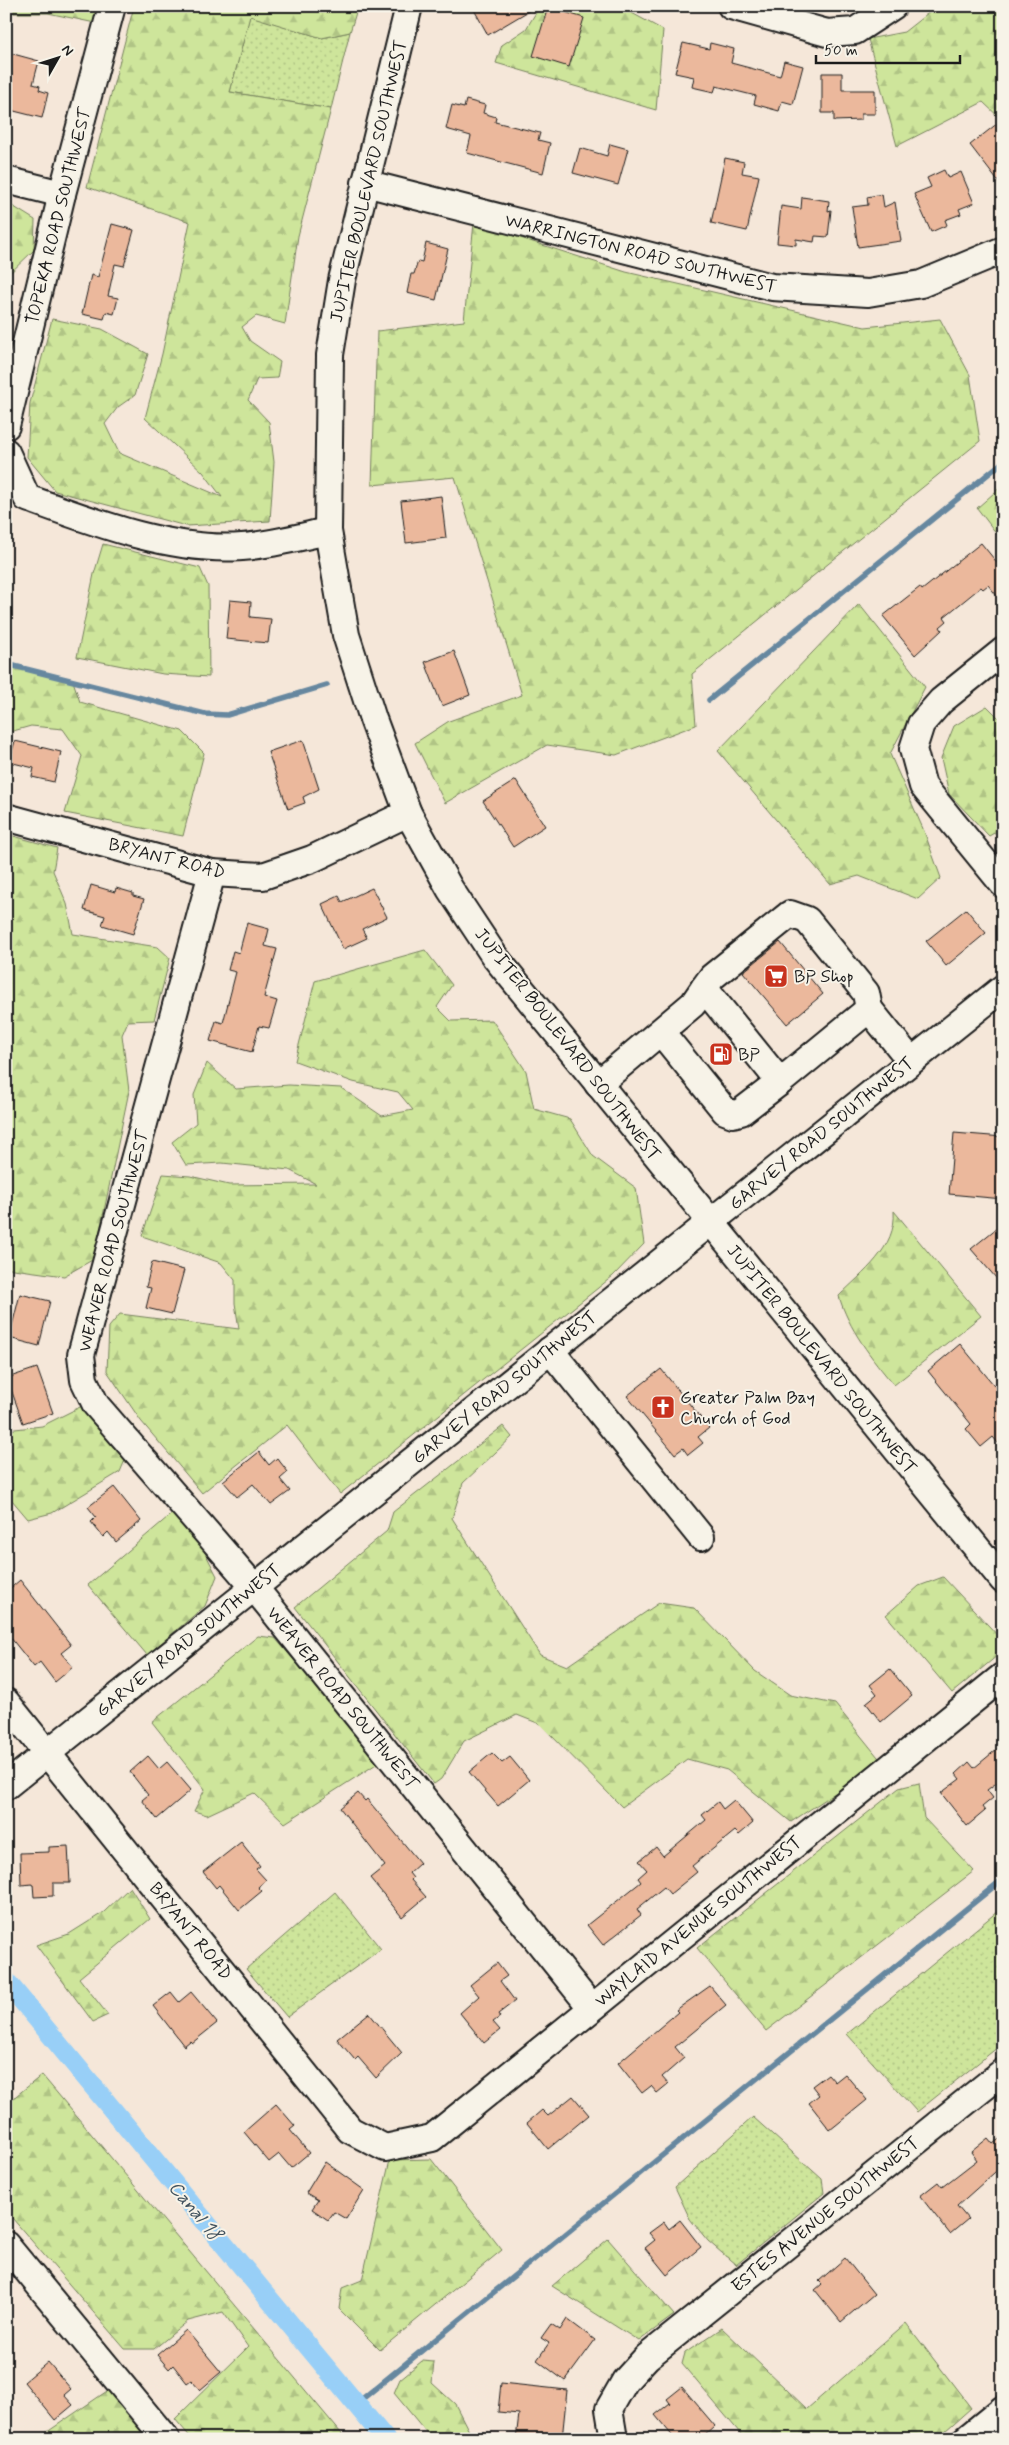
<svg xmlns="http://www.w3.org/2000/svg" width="1009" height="2445" font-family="Mynerve,sans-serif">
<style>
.grass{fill:url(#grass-dots);stroke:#75805c}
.forest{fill:url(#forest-firs);stroke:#75805c}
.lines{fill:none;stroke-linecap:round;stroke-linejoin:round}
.stream{stroke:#66879f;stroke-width:5.5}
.canal{stroke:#98cff7;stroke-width:20}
.building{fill:#ebb89c;stroke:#1c1c1c}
.minor-casing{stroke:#1c1c1c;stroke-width:30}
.minor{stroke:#f7f3e8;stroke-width:26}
.labels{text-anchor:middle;stroke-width:4;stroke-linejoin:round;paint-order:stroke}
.street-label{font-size:18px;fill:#1c1c1c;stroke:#f7f3e8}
.poi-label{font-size:18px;fill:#1c1c1c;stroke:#f7f3e8;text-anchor:start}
.water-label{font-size:19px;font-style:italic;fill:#41525e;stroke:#f7f3e8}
</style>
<defs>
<pattern id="grass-dots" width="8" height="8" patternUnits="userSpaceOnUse" patternTransform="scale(1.25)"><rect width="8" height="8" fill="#cee59b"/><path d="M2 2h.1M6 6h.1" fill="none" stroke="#b0c485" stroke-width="1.8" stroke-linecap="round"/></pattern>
<pattern id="forest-firs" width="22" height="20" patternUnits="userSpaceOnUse" patternTransform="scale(1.25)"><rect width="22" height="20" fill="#cee59b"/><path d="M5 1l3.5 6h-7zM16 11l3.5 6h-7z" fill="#b0c485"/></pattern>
</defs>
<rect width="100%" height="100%" fill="#f5e7d9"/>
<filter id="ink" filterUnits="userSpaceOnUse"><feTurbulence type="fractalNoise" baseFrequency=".02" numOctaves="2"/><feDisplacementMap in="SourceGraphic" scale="10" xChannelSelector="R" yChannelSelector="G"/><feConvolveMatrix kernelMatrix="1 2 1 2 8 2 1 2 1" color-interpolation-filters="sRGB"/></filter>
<g filter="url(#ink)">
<g class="grass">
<path d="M250,15L322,38L350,32L331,109L230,92Z"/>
<path d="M335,1892L381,1949L287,2017L246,1969Z"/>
<path d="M1003,1907V2043L917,2112L847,2034Z"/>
<path d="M753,2117L822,2179L824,2193L736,2265L708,2241L690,2219L675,2187Z"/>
</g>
<g class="forest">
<path d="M6,6H99L95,23L48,13H6Z"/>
<path d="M134,6H358L350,32L322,38L250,16L230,92L331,109L298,236L285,324L256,316L242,327L250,341L280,362L277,378L257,379L248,400L269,422L274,462L270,521L186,526L55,491L27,457L30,403L52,319L102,329L148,354L135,395L118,407L105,424L119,453L222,497L203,472L145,418L162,354L190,222L87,187Z"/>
<path d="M540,6H619L663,30L656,110L496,63L502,45L526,29Z"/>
<path d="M937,6H1003V121L983,102L897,146L868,39L904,32Z"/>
<path d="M6,202L35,220L34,250L7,276Z"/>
<path d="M474,223L626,272L865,327L940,319L970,375L980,441L692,674L696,725L616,755L547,745L445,803L415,743L449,721L522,695L455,477L372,485L377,331L464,321Z"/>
<path d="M1003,485V542L977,508Z"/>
<path d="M103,544L200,568L208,586L209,677L163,674L77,657L94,574Z"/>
<path d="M859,604L925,687L890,754L924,831L941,878L918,899L859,876L830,884L718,751Z"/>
<path d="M6,665L73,681L80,702L182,731L204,753L183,836L65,813L82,756L63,729L31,726L6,733Z"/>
<path d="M987,706L1003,722V828L989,836L949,794L941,758L954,726Z"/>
<path d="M6,834L57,848L53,871L67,904L73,934L158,947L170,958L154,1020L128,1021L122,1035L129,1091L94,1259L64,1276L6,1268Z"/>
<path d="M425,950L452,985L437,1007L451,1021L492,1020L526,1071L534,1109L570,1119L593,1156L636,1188L644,1244L613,1276L340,1494L287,1425L202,1493L141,1421L107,1371L109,1327L120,1314L239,1329L235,1303V1280L221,1263L142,1236L163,1174L190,1176L229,1185L316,1184L289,1170L222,1163L186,1165L172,1142L196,1123L194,1095L207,1063L236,1089L289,1085L341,1088L382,1116L413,1110L398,1092L353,1082L295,1061L315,981Z"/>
<path d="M894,1211L981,1316L894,1385C872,1359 848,1328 839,1296C862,1273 897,1248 894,1211Z"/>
<path d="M88,1403L128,1453L120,1472L52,1513L28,1519L6,1493V1430L42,1426Z"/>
<path d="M503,1426L512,1437L463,1483L452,1518L540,1655L567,1666L659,1603L694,1608L755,1671L790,1695L835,1704L882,1762L791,1822L727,1770L687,1759L622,1807L540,1724L517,1715L464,1741L441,1779L434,1784L295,1607L387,1531L393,1512Z"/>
<path d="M175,1511L199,1541L217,1576L205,1606L147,1655L88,1585Z"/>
<path d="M943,1577L1003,1641V1651L952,1693L886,1615L919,1586Z"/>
<path d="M258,1636L275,1638L381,1761L285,1823L254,1793L207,1815L194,1811L205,1789L152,1722Z"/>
<path d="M919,1783L924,1818L974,1871L766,2031L697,1948L899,1788Z"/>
<path d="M130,1887L150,1919L79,1978L108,2015L93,2022L36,1945L69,1934L104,1912Z"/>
<path d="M42,2075L346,2439H192L175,2419L248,2347L223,2312L188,2321L154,2349H125L6,2211V2104Z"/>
<path d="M431,2159L502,2250L380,2350L339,2309L342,2288L362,2280L390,2160Z"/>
<path d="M608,2239L674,2315L639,2341L552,2286Z"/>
<path d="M906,2323L971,2408L936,2439H745L682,2364L685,2353L722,2328L807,2409Z"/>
<path d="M422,2361L434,2362L432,2383L455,2404L473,2439H432L394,2393L400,2379Z"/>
<path d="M110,2389L156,2439H37Z"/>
</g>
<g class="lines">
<g class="stream">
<path d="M6,664L205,714L227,715L327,685"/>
<path d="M709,700L1003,462"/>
<path d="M356,2404L1003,1879"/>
</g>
<path class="canal" d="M6,1981L385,2439"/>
</g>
<g class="building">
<path d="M472,6H537L488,35Z"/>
<path d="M548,7L584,18L569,67L533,56Z"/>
<path d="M683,43L709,49L710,43L734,49L731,63L780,76L784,61L803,66L793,104L782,101L779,111L754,104L756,96L716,86L714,92L692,87L694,77L675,73Z"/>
<path d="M6,52L39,61L33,84L40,86L39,90L48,93L42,118L6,109Z"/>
<path d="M822,73H842V90H875V114H861V120L834,121V113H822Z"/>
<path d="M466,100L485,105L483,113L496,117L495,122L540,133L538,140L550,143L543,173L467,153L471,136L446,129L452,105L464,108Z"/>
<path d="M1003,119V188L970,145Z"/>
<path d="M610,144L628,149L618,185L573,173L580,148L607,156Z"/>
<path d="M725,158L744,162L742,173L759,176L747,231L711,223Z"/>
<path d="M944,170L948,178L961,172L974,203L959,209L961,214L945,220L947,225L931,232L914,194L931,187L927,178Z"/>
<path d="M882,194L884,207L895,202L901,241L858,247L852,207L868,205L867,197Z"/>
<path d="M802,197L829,201L828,211L831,210L828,237L815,236L814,242L796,239V245L777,243L781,206L801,209Z"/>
<path d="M112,224L134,230L124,266L115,264L108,296L118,298L114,314L106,312L104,319L82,314L91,275L98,277Z"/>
<path d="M426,243L448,249L436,300L407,293L411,274H414L418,261L422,262Z"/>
<path d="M441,496L446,538L406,543L401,501Z"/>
<path d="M981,543L1003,570V603L988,585L983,589L981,587L944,617L947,621L940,627L942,630L915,655L883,616L920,587L922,590Z"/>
<path d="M230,600L251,602L250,617L271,619L268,643L226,639Z"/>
<path d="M454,651L470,695L442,706L425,662Z"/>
<path d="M303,740L319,789L303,797L305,803L288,809L268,752Z"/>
<path d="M15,741L61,752L54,782L32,777L34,768L9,762Z"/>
<path d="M516,780L545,826L513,847L483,801Z"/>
<path d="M91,885L115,892L116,888L133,893V896L144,899L133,934L102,925L105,916L84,910Z"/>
<path d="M372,888L387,917L362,929L367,938L343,949L322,904L339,896L342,902Z"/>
<path d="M966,909L986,933L946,966L926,941Z"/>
<path d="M247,923L269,929L265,946L277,949L264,997L277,1001L269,1028L259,1026L252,1052L210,1041L216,1021L223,1023L236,972L228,970L233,951L239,953Z"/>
<path d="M780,942L823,994L787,1024L743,972Z"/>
<path d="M954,1133L1003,1137V1199L949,1194Z"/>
<path d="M1003,1223V1286L971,1249Z"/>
<path d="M152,1262L184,1270L172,1314L146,1308L151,1288L146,1287Z"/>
<path d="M20,1294L50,1301L39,1346L9,1338Z"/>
<path d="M960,1344L1003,1396V1449L993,1437L981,1447L966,1429L971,1424L928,1371Z"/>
<path d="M37,1368L53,1413L23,1423L7,1378Z"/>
<path d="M661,1369L709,1428L698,1437L703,1443L688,1455L683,1448L675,1454L627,1396Z"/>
<path d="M259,1452L269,1465L277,1458L288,1472L280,1479L290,1491L271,1505L253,1484L237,1497L223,1481Z"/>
<path d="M114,1487L141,1521L116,1542L108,1532L103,1537L91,1522L96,1517L88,1507Z"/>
<path d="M20,1580L71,1645L61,1653L73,1667L55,1682L40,1662L34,1667L6,1632V1592Z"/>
<path d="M890,1669L912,1696L881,1722L866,1703L877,1694L870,1685Z"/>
<path d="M1003,1744V1778L987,1790L993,1798L982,1807L985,1811L967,1826L941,1793L960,1779L956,1774L969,1762L974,1768Z"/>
<path d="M492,1753L502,1763L510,1757L529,1780L498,1806L469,1772Z"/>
<path d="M148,1756L159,1769L167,1762L191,1790L157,1819L142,1800L148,1795L130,1772Z"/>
<path d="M358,1793L365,1801L367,1799L420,1863L409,1873L413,1878L411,1880L426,1897L402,1917L370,1878L385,1866L340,1808Z"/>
<path d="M734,1800L753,1823L739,1835L735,1831L692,1866L697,1872L670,1894L664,1887L637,1909L641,1915L603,1945L587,1925L641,1882L638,1878L647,1870L639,1861L656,1847L663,1856L706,1820L702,1815L718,1802L723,1809Z"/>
<path d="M241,1842L260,1866L256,1869L266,1880L258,1887L262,1891L239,1910L219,1885L216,1888L203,1872Z"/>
<path d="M68,1846L70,1883H53V1896L34,1897L33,1884L21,1885L20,1853L49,1852V1847Z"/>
<path d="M497,1963L507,1976L500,1981L515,2001L498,2014L500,2017L493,2022L500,2030L484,2043L460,2013L479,1996L470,1985Z"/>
<path d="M710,1986L726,2005L675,2047L684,2058L662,2077L668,2084L657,2093L651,2086L642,2093L618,2063L678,2012L676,2010Z"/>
<path d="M171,1992L179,2002L191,1992L217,2023L192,2043L190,2041L184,2046L153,2006Z"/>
<path d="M369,2013L402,2053L376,2078L358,2057L355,2060L337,2039Z"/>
<path d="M828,2074L835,2082L845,2074L867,2100L830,2130L809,2103L819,2095L812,2086Z"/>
<path d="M573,2096L589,2115L548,2149L527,2123L542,2110L548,2116Z"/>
<path d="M276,2104L295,2126L290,2130L309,2153L291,2168L279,2154L269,2162L244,2132Z"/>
<path d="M1003,2136V2165L957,2206L968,2219L950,2234L920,2196L938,2182L942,2187L977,2160L971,2152L988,2138L993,2144Z"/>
<path d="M325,2162L364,2190L346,2219L334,2212L328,2220L312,2209L318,2200L306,2193Z"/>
<path d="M680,2220L701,2247L667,2275L645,2248L655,2240L649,2233L664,2222L669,2229Z"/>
<path d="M845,2258L874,2294L841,2322L815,2290L822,2284L819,2281Z"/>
<path d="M567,2319L595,2340L565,2381L537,2360L549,2343L541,2338L551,2324L560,2330Z"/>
<path d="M186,2330L221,2372L200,2390L191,2380L187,2383L173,2365L169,2369L157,2355Z"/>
<path d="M48,2362L71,2389L64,2395L73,2405L55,2420L24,2382Z"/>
<path d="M501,2383L567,2390L562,2439H516L519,2414L498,2412Z"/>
<path d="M682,2387L715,2426L701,2439H675L655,2415L670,2403L667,2399Z"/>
</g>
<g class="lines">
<g class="minor-casing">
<g id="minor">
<path d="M409,6L342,280L330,355L328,531L346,635L373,719L408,813L450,889L495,957L1003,1580"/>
<path d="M731,6L827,33L855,31L893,6"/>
<path d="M6,180L62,194"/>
<path d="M365,183L772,287L868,293L921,284L1003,250"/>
<path d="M6,426L62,194L112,6"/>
<path d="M6,452L27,498C93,522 171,552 242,547C270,545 300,537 328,531"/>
<path d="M1003,651L941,701L921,724L913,749L923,786L1003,884"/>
<path d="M6,817L212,873L263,876L312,859L408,813"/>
<path d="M212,873L81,1355L84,1380L96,1405L254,1587L591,2007"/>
<path d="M704,988L712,977L790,914L807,920L866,993L869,1009"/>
<path d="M661,1032L725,1111L733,1114L741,1112L780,1082"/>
<path d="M598,1084L693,1004L704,988L780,1082L869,1009L911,1061"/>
<path d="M550,1350L701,1537"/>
<path d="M6,1702L350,2130L385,2148L432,2138L1003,1676"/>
<path d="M6,1786L1003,988"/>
<path d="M6,2245L166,2439"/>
<path d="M614,2439L609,2409L625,2381L647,2357L1003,2072"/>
<path d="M966,2439L1003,2409"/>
</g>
</g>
<use href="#minor" class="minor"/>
</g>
</g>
<defs>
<g id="supermarket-square" transform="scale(1.25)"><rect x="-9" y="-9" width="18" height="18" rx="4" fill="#c8321e" stroke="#f7f3e8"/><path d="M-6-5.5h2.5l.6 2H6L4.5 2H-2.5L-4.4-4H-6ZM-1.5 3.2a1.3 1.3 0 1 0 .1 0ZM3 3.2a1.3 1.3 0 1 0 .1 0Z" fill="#fff"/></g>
<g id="fuel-square" transform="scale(1.25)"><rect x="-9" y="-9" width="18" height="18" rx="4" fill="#c8321e" stroke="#f7f3e8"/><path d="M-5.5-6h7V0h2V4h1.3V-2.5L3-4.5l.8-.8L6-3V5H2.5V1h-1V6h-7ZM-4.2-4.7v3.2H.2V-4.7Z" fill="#fff"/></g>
<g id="church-square" transform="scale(1.25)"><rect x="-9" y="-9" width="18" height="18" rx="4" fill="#c8321e" stroke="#f7f3e8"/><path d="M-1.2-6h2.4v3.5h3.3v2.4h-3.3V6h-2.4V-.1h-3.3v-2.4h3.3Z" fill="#fff"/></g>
</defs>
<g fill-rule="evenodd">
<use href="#supermarket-square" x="776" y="976"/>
<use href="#fuel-square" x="721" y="1054"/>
<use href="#church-square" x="663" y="1407"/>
</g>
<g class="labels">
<g class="street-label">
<text transform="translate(368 181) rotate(-77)" y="6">JUPITER BOULEVARD SOUTHWEST</text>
<text transform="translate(58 216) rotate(-76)" y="6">TOPEKA ROAD SOUTHWEST</text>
<text transform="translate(641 253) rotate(14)" y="6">WARRINGTON ROAD SOUTHWEST</text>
<text transform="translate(167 858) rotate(14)" y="6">BRYANT ROAD</text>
<text transform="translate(568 1044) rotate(52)" y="6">JUPITER BOULEVARD SOUTHWEST</text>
<text transform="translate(821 1133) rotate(-39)" y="6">GARVEY ROAD SOUTHWEST</text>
<text transform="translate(113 1241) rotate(-75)" y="6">WEAVER ROAD SOUTHWEST</text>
<text transform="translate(822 1359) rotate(51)" y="6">JUPITER BOULEVARD SOUTHWEST</text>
<text transform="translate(504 1387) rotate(-39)" y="6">GARVEY ROAD SOUTHWEST</text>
<text transform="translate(188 1640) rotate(-39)" y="6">GARVEY ROAD SOUTHWEST</text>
<text transform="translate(343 1698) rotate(51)" y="6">WEAVER ROAD SOUTHWEST</text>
<text transform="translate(698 1921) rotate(-39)" y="6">WAYLAID AVENUE SOUTHWEST</text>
<text transform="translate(191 1931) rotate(51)" y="6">BRYANT ROAD</text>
<text transform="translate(825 2214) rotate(-39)" y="6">ESTES AVENUE SOUTHWEST</text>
</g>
<g class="poi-label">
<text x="794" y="982">BP Shop</text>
<text x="738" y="1060">BP</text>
<text x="680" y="1403">Greater Palm Bay<tspan x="680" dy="21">Church of God</tspan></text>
</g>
<g class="water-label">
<text transform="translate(196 2210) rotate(50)" y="7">Canal 18</text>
</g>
</g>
<rect width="1009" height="2445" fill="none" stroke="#f7f3e8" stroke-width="25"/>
<rect x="12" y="12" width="984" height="2420" fill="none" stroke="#1c1c1c" stroke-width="2" filter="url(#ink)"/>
<g transform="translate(58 58) rotate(51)" stroke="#f7f3e8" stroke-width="4" paint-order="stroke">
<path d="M0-4L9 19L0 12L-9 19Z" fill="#1c1c1c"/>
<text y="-8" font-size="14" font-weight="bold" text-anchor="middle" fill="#1c1c1c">N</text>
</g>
<path d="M816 55v8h144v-8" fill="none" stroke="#1c1c1c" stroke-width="2.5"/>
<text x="824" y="55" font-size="15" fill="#1c1c1c" stroke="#f7f3e8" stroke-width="4" paint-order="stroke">50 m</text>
</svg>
